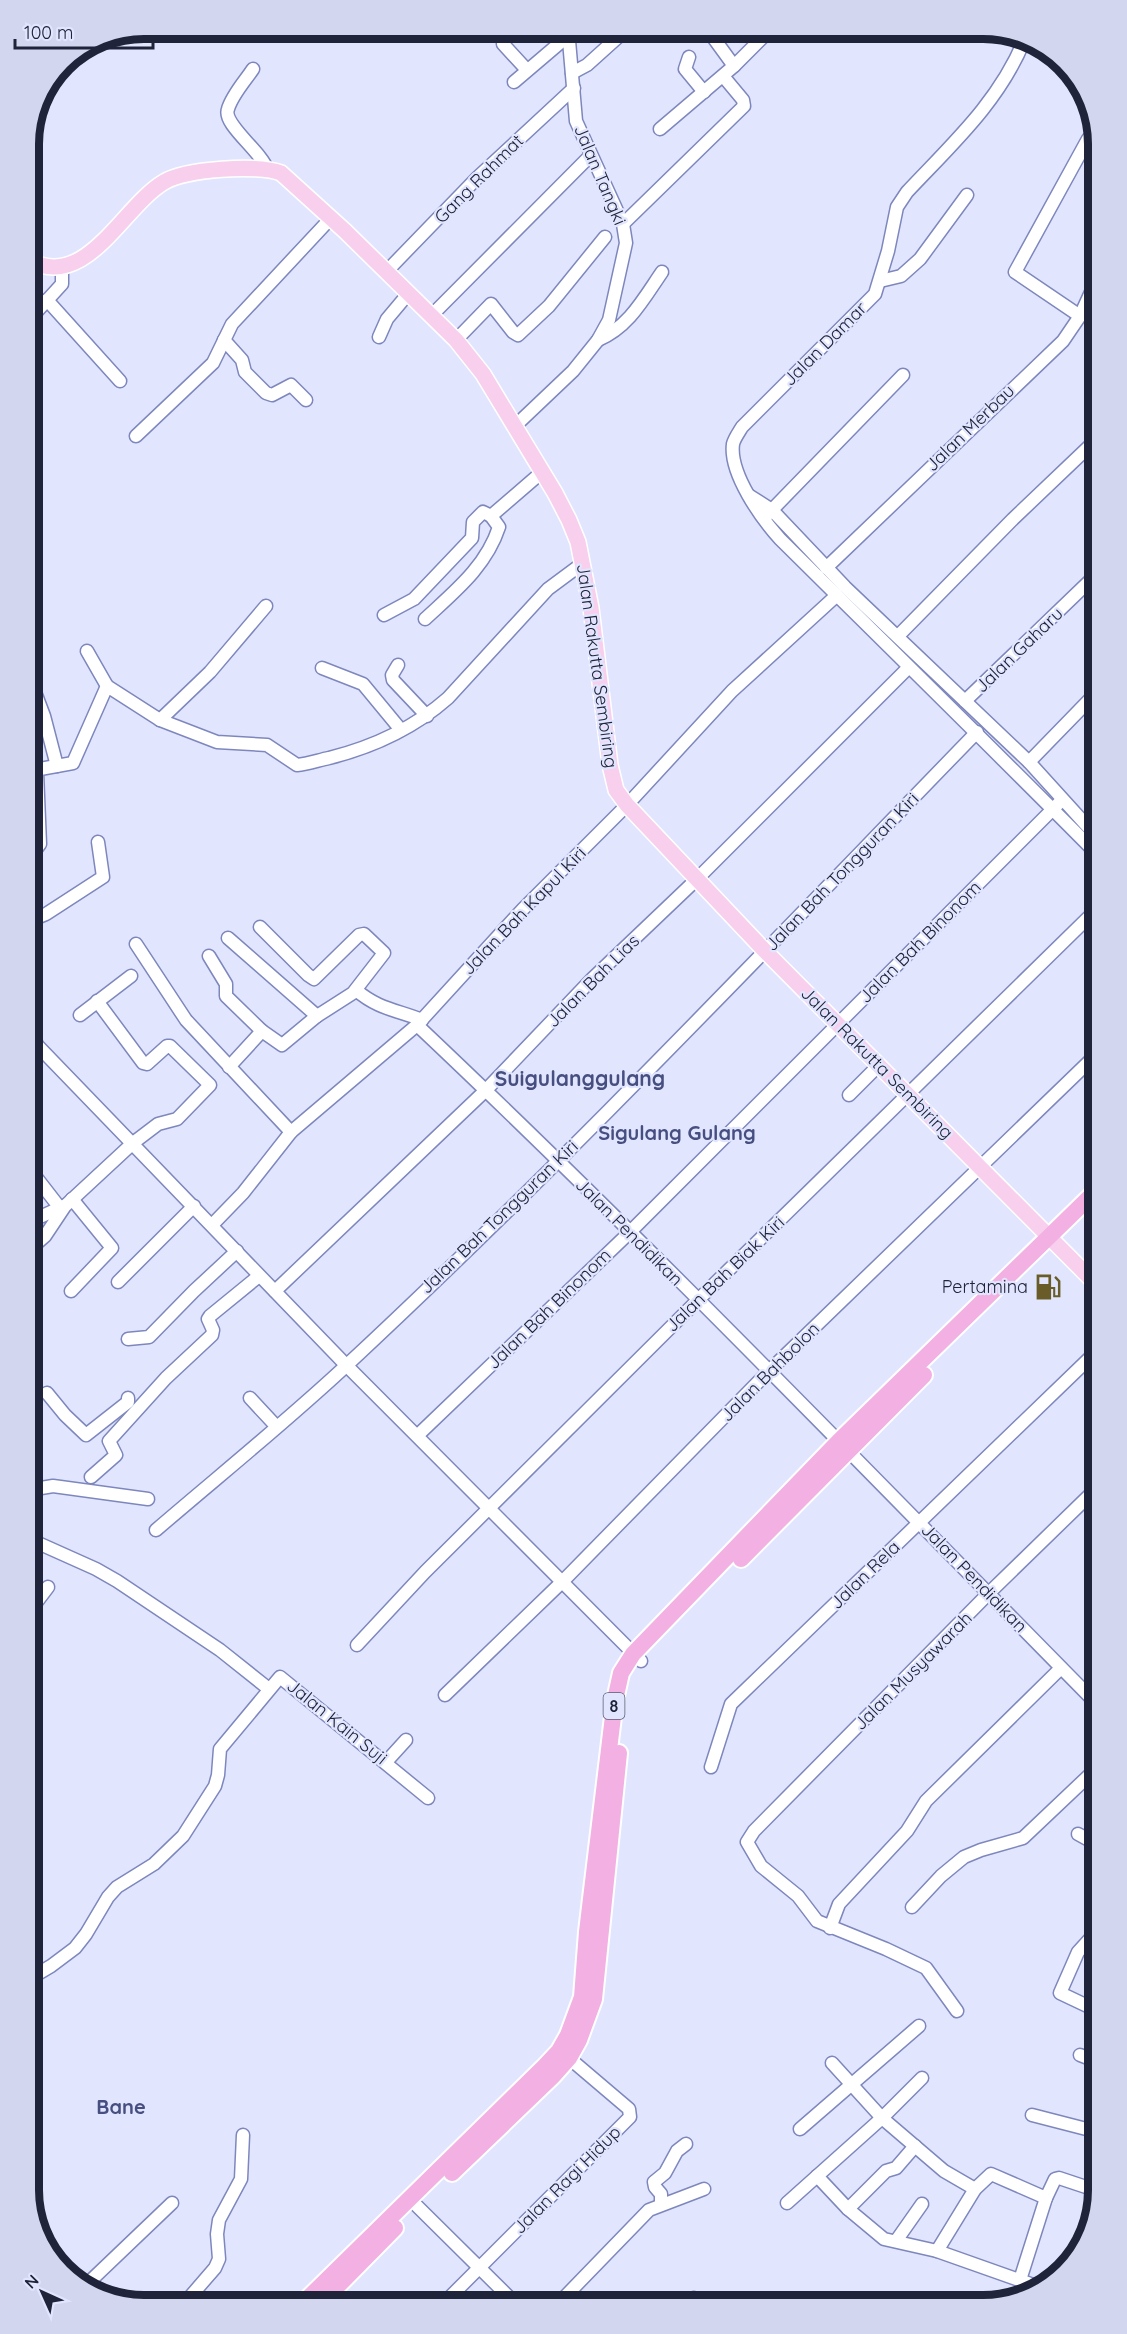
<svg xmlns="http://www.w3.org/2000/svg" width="1127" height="2334" font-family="Quicksand,sans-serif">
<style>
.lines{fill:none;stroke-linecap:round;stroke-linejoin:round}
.minor-casing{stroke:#7e87bd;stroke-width:15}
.major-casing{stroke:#fff;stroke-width:18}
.highway-casing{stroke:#fff;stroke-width:20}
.minor{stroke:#fff;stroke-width:12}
.major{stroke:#f8d0ee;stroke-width:15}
.highway{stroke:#f3b0e2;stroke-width:16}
.labels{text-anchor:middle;stroke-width:4.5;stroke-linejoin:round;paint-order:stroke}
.shield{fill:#e1e6fe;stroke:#5a5e75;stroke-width:1.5}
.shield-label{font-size:16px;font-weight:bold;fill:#20243a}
.street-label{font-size:18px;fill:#20243a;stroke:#e1e6fe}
.poi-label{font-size:18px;fill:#20243a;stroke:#e1e6fe;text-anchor:end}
.neighbourhood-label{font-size:20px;font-weight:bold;fill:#474f80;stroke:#e1e6fe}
.quarter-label{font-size:21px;font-weight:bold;fill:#474f80;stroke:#e1e6fe}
.rim{fill:none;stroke:#20243a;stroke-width:8}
</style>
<rect width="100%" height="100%" fill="#e1e6fe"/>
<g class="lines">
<g class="minor-casing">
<g id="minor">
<path d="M707,29L734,66"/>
<path d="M1024,41C998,103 952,144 907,192L897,207L888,251L875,294L742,427C739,432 734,439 733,444C729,473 761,518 780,539C886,644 993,749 1098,855"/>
<path d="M503,44L527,70"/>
<path d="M689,57L685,69L704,92"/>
<path d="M253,69C245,81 232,95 228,109C222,124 261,151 267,169"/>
<path d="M572,73L587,65L627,29"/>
<path d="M514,82L568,36"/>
<path d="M660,129L734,66L771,29"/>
<path d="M623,224L744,106L743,100L723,76"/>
<path d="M386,272L477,178L574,88"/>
<path d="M880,281L901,276L920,259L967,195"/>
<path d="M47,300L120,381"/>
<path d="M431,316L590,156"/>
<path d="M1080,316L1015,272L1088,139"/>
<path d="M29,320L62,284V268"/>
<path d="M379,337L387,319L408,294"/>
<path d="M224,340L242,360L245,372L266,393L272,395L291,385L306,400"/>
<path d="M456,340L491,304L513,332L518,335L549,306L605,237"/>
<path d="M598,340C629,327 644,298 662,272"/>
<path d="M514,427L573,371L598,340L609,320L626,243L623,224L576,121L568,29"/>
<path d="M136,436L213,363L232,324L331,218"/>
<path d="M750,496L772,510L845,587L1029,762L1098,838"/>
<path d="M768,514L903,375"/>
<path d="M826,568L1063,341L1080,316L1098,277"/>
<path d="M384,615L414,599L472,538L473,522L483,512L491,516L542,472"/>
<path d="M425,619C454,592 486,567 499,527L491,516"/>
<path d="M898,636L1013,519L1098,438"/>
<path d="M87,651L107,686"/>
<path d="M398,665L392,675L393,680L427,716"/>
<path d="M322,668L363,684L401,730"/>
<path d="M30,679L44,716L57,766"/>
<path d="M965,701L1098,573"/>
<path d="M160,720L210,672L266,606"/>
<path d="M1029,762L1098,691"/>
<path d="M1087,825L1098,814"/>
<path d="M29,850L37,848L40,844L37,772L40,769L73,763L107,686L160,720L217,742L267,745L297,765C308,764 319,760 329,758C373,747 414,728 448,698L548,589L583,563"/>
<path d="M29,921L46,914L103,877L98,842"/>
<path d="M228,938L317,1016"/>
<path d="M136,944L186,1020L291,1132"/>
<path d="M209,956L226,984V996L262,1031"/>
<path d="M356,990C378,1009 397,1010 422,1020"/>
<path d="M80,1015L131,976"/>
<path d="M29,1021L37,1045L346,1365L641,1661"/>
<path d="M417,1025C650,1245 873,1477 1098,1705"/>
<path d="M229,1067L262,1031L282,1045L317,1016L353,993L384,953L364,934L359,935L314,979L308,975L260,927"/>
<path d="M849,1095L879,1065"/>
<path d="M32,1172L60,1208"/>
<path d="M29,1222L64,1206"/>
<path d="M212,1225L243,1193L291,1132L417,1025L523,909L627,805L732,691L836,596"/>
<path d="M29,1250L45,1236L65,1206L133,1143L158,1124L177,1119L210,1085L170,1046H167L147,1064L143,1063L97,1001"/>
<path d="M118,1282L194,1206"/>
<path d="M71,1291L112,1248L72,1199"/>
<path d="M275,1291L486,1090L592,979L697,879L908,668"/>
<path d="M128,1339L149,1337L194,1291L237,1251"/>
<path d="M47,1393L65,1415L86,1435L128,1402V1398"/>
<path d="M250,1398L276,1426"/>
<path d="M418,1435L629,1233L1062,800"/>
<path d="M91,1477L116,1455L109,1441L166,1378L212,1335L213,1330L208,1319L210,1316L259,1276"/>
<path d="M29,1490L53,1486L148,1499"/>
<path d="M156,1530C220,1475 286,1422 348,1364C565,1162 770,945 977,732"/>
<path d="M29,1539L96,1569L117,1581L220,1650L269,1689"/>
<path d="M29,1612L48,1587"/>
<path d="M357,1645L425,1572L698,1300L1098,908"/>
<path d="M445,1695L563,1581L768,1372L1098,1053"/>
<path d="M386,1762L406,1740"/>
<path d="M711,1767L731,1704L1098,1350"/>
<path d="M1078,1834L1098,1845"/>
<path d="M912,1907L941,1876L964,1857L981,1850L1023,1838L1098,1767"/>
<path d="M830,1928L839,1904L907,1831L926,1801L1061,1668"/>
<path d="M29,1979L51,1966L75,1948L86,1934L108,1897L117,1887L154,1864L183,1836L215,1786L218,1775L220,1749L280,1677L428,1798"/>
<path d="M957,2011L926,1968L886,1949L817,1921L798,1896L761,1866L747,1842L754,1831L989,1593L1098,1487"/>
<path d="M1098,2011L1060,1993L1078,1952L1098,1930"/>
<path d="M1080,2055L1098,2062"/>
<path d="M832,2063L882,2118L944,2171L975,2189"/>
<path d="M1032,2115L1098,2132"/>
<path d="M800,2129L919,2026"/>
<path d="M817,2176L848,2209L884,2239L937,2251L1039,2287"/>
<path d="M661,2203V2194L655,2187L654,2182L665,2173L677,2151L686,2144"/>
<path d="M787,2203L882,2118L922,2078"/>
<path d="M417,2206L517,2305"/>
<path d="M848,2209L886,2171L896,2168L915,2146"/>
<path d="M1088,2224L1094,2190"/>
<path d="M896,2241L922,2204"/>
<path d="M937,2251L975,2189L991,2174L1046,2198"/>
<path d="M1020,2280L1046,2198L1055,2179L1059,2178L1098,2191"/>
<path d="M84,2287L172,2203"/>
<path d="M183,2305L215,2268L219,2259L217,2234L219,2220L241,2179L243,2135"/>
<path d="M442,2305L630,2117L629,2109L569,2058"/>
<path d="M557,2305L649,2210L704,2189"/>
<path d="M683,2305L694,2298L710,2305"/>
</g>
</g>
<g class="major-casing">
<path id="major" d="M29,260C86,292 122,207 164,182C185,169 258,164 281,173L345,231L456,340L483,374L555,493L569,520L578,542L591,608L610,765L616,790L627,805L765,951L1098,1286"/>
</g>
<g class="highway-casing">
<g id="highway">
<path d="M741,1559L924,1375"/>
<path d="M452,2173L553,2076L569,2058L579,2040L594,1999L619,1753"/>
<path d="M301,2305L544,2067L559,2051L568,2035L582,1997L587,1932L615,1700L621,1673L633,1654L838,1442L1098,1189"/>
<path d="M319,2305L395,2228"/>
</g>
</g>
<use href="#minor" class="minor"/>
<use href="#major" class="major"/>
<use href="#highway" class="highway"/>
</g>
<defs>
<g id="fuel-bare" transform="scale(2.07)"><path d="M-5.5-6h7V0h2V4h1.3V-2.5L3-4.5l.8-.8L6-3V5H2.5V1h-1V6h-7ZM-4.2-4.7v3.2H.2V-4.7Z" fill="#695c29" stroke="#e1e6fe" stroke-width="2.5" paint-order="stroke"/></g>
</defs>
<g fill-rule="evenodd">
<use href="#fuel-bare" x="1048" y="1287"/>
</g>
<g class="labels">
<rect class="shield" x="603.5" y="1693" width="21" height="26" rx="4.5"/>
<g class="shield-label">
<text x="614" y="1712">8</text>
</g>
<g class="street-label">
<text transform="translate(600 175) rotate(67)" y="6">Jalan Tangki</text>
<text transform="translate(479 179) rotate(-45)" y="6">Gang Rahmat</text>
<text transform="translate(825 344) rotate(-45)" y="6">Jalan Damar</text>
<text transform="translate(970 428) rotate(-44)" y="6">Jalan Merbau</text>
<text transform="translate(1019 650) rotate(-44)" y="6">Jalan Gaharu</text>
<text transform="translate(597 666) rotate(82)" y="6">Jalan Rakutta Sembiring</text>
<text transform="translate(842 872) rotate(-46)" y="6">Jalan Bah Tongguran Kiri</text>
<text transform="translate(524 911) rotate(-46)" y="6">Jalan Bah Kapul Kiri</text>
<text transform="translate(920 942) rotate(-45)" y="6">Jalan Bah Binonom</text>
<text transform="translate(593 981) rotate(-45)" y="6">Jalan Bah Lias</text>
<text transform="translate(877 1063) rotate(45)" y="6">Jalan Rakutta Sembiring</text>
<text transform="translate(499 1217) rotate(-44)" y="6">Jalan Bah Tongguran Kiri</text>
<text transform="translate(629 1232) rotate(45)" y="6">Jalan Pendidikan</text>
<text transform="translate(725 1274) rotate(-44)" y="6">Jalan Bah Biak Kiri</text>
<text transform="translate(549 1309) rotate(-44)" y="6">Jalan Bah Binonom</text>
<text transform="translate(770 1372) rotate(-45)" y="6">Jalan Bahbolon</text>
<text transform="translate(865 1575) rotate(-44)" y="6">Jalan Rela</text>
<text transform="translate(974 1578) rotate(46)" y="6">Jalan Pendidikan</text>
<text transform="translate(913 1671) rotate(-45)" y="6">Jalan Musyawarah</text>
<text transform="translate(337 1722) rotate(39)" y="6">Jalan Kain Suji</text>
<text transform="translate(567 2180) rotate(-45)" y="6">Jalan Ragi Hidup</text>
</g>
<g class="poi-label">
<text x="1028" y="1293">Pertamina</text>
</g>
<g class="neighbourhood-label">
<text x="677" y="1140">Sigulang Gulang</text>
<text x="121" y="2114">Bane</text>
</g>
<g class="quarter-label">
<text x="580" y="1086">Suigulanggulang</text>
</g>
</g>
<path d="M0 0H1127V2334H0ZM144 39H983A105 105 0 0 1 1088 144V2190A105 105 0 0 1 983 2295H144A105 105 0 0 1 39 2190V144A105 105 0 0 1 144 39Z" fill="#d2d6ee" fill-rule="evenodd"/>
<path class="rim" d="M144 39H983A105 105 0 0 1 1088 144V2190A105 105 0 0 1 983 2295H144A105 105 0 0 1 39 2190V144A105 105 0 0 1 144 39Z"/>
<g transform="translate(42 2292) rotate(315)" stroke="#e1e6fe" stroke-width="4.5" paint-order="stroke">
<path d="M0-4.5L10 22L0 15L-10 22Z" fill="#20243a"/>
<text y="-9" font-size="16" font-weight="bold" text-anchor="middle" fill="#20243a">N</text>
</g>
<path d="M15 39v9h138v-9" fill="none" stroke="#20243a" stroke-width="3"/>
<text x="24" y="39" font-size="18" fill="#20243a" stroke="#e1e6fe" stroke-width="4.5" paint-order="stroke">100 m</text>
</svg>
